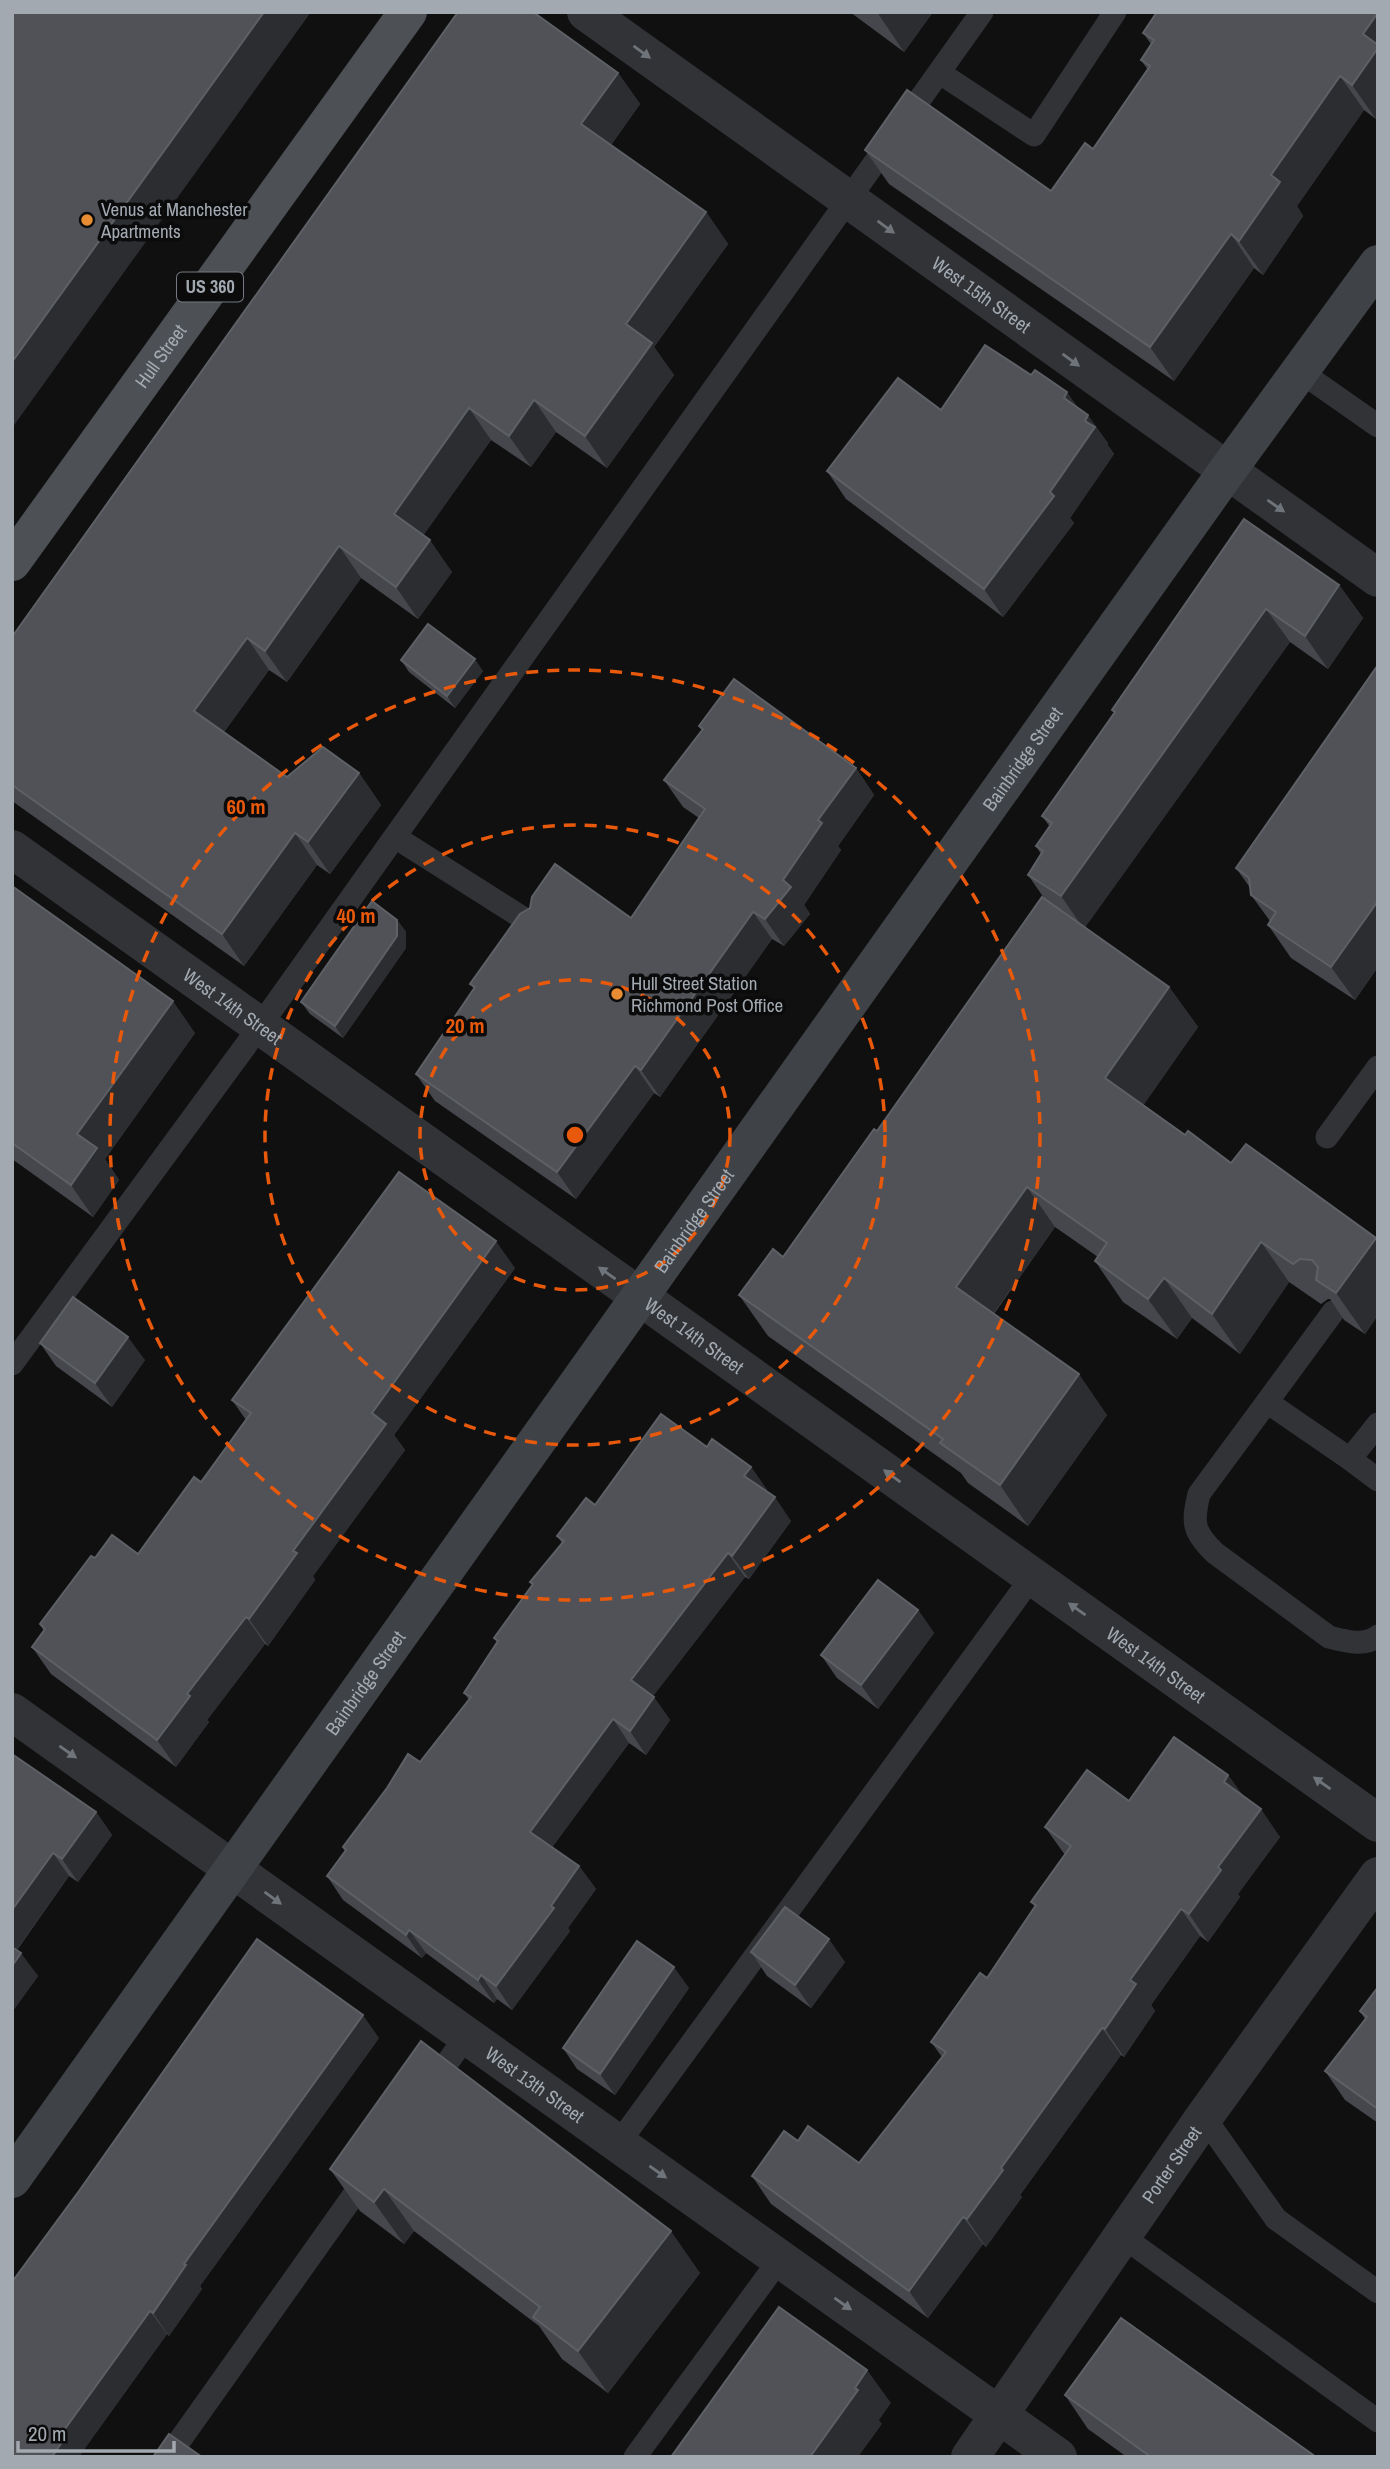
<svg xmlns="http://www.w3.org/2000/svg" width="1390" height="2469" font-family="'Archivo Narrow',sans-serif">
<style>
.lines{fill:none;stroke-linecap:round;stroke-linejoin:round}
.lane{stroke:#313336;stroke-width:23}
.street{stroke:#313336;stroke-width:38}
.secondary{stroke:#3f4246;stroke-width:38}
.primary{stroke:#4d5055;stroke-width:38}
.wall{fill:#46474c}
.shaded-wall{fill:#2c2d30}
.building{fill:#505257;stroke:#5d6065;stroke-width:2}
.oneway{fill:#6f747a}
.ring{fill:none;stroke:#e8590c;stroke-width:3.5;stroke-dasharray:12 9}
.poi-dot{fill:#e78c32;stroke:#0b0b0c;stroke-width:2.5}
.labels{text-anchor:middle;stroke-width:7;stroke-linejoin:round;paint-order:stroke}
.shield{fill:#0b0b0c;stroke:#757a80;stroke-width:2}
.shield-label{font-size:18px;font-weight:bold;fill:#a2a9b1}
.poi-label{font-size:19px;fill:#a2a9b1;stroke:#0b0b0c;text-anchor:start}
.street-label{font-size:19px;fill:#a2a9b1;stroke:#0b0b0c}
.centre{fill:#e8590c;stroke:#0b0b0c;stroke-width:3.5}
.ring-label{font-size:21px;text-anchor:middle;font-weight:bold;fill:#e8590c;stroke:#0b0b0c;stroke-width:7;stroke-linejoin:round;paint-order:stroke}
</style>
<rect width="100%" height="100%" fill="#101011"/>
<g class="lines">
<g class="lane">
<path d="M940,73L1034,135L1115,12"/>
<path d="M1301,372L1378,426"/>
<path d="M395,837L537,927"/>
<path d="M1327,1137L1378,1067"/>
<path d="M12,1364L260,1026L982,12"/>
<path d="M1267,1402L1333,1312"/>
<path d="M1350,1459L1378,1424"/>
<path d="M1378,1480L1350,1459L1267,1402L1199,1494C1192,1523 1193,1532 1215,1553L1329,1637C1345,1641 1364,1647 1378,1636"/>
<path d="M430,2087L467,2035"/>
<path d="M1204,2117L1276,2219L1378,2292"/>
<path d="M618,2144L1032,1577"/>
<path d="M1122,2236L1378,2421"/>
<path d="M168,2457L368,2175"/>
<path d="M635,2457L780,2259"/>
</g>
<g class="street">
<path id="s1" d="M586,12L1378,578"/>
<path id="s2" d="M12,849L1378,1823"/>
<path id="s3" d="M12,1712L1058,2457"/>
<path id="s4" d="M970,2457L1204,2117L1378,1876"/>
</g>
<path class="secondary" id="s5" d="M12,2179L1227,471L1378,264"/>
<path class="primary" id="s6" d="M12,562L408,12"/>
</g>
<g class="wall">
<path d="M850,12H933L904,52Z"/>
<path d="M1378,12V116L1376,119L1364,110L1297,206L1303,216L1263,275L1254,268L1174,381L889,184L865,150L1051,191L1093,149L1148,70L1141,60L1151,44L1143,33Z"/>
<path d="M618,73L640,104L611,145L706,212L728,244L654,347L674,375L607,468L556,432L531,467L491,440L423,535L452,572L418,619L361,578L287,682L269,670L224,732L287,777L359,773L381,805L330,874L317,865L244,966L12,801V637Z"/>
<path d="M1031,375L1080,409L1108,443L1107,444L1114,454L1070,518L1074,523L1003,617L846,499L827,471L941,410Z"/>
<path d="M1244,519L1339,585L1363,618L1328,669L1290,642L1085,927L1169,987L1198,1027L1143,1105L1185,1135L1231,1163L1376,1238L1378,1240V1315L1365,1334L1344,1320L1330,1299H1328L1321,1304L1289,1282L1240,1354L1192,1318L1177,1339L1123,1302L1095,1261L1098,1257L1055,1227L994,1314L1107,1415L1028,1526L968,1483L961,1473L768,1336L739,1295L783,1257L877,1131L1044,898L1028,875L1041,854L1036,846L1050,827L1042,816L1115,713L1112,710Z"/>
<path d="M401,660L483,671L455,708L409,672Z"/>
<path d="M1378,665V967L1355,1000L1291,958L1268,925L1270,921L1251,895V889L1236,868Z"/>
<path d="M699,726L856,768L874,795L838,846L841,850L804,905L810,914L784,946L772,939L660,1097L654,1093L576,1199L435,1101L416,1074L474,989L470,984L631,918L699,818L683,807L664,780L702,731Z"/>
<path d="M12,886L195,1033L105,1159L119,1180L93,1217L12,1159Z"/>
<path d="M397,920L406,932V948L343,1038L310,1014L301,1002Z"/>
<path d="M515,1268L394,1435L405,1450L313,1576L315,1580L268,1646L265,1644L207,1720L209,1722L176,1767L51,1674L32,1647L44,1631L40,1624L95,1558L138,1554L201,1482L246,1420L232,1400Z"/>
<path d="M40,1343L145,1360L112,1407L56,1366Z"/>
<path d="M707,1447L751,1467L767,1490L766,1491L791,1521L749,1579L745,1577L653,1696L670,1720L646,1755L629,1743L552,1847L579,1866L596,1889L568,1928L570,1931L512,2010L497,1999L494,2003L426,1953L422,1958L343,1900L327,1876L346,1851L343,1847L420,1762L469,1700L464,1693L497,1642L494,1638L532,1585L530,1582L562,1543L557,1536L595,1505Z"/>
<path d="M918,1610L934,1633L878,1709L837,1678L821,1655Z"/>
<path d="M12,1754L96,1812L112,1835L78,1882L69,1876L17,1950L38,1976L12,2012Z"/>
<path d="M1228,1775L1243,1796L1280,1837L1238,1894L1240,1897L1208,1942L1200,1936L1151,2005L1155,2011L1124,2057L1121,2055L1020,2195L1022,2197L986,2247L983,2244L928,2318L771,2204L752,2176L798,2141L859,2163L942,2057L931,2042L987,1978L1035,1907L1031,1902L1065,1855L1045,1827L1129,1801Z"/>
<path d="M751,1952L845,1962L811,2008L767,1976Z"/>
<path d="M1378,1987V2123L1345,2100L1325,2071L1365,2019L1360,2011Z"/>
<path d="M689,1988L615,2095L577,2069L563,2048Z"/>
<path d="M379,2038L200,2286L202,2289L169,2336L167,2334L80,2455L12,2457Z"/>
<path d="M330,2169L700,2273L608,2393L562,2359L539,2326L414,2231L404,2244L360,2211Z"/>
<path d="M1065,2395L1316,2457H1127L1088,2429Z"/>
</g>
<g class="shaded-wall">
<path d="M264,12H311L12,428V362Z"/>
<path d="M877,12H933L904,52Z"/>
<path d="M1370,12H1378V116L1376,119L1352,85L1363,34Z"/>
<path d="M618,73L640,104L603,156L581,124Z"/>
<path d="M1340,76L1364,110L1297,206L1303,216L1263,275L1239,241L1271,175Z"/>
<path d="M706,212L728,244L654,347L674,375L607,468L585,436L626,324Z"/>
<path d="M1231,234L1254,268L1174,381L1150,347Z"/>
<path d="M1067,392L1086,419L1088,415L1108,443L1107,444L1114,454L1070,518L1074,523L1003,617L984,589L1050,492L1064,398Z"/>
<path d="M534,400L556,432L531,467L509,436Z"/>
<path d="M469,408L491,440L416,546L394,514Z"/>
<path d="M430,540L452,572L418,619L396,587Z"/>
<path d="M339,546L361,578L287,682L265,651Z"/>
<path d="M1339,585L1363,618L1328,669L1305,636Z"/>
<path d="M1266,609L1290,642L1084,929L1061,896Z"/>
<path d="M247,638L269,670L216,743L194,711Z"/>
<path d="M475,659L483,671L455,708L447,696Z"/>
<path d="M856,768L874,795L838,846L841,850L804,905L810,914L784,946L765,919L783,880L818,820Z"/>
<path d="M359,773L381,805L330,874L308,842Z"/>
<path d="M295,833L317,865L244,966L222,934Z"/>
<path d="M1378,901V967L1355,1000L1331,967Z"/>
<path d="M753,912L772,939L660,1097L641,1070Z"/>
<path d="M397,920L406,932V948L343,1038L335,1026Z"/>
<path d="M1169,987L1198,1027L1134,1119L1105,1078Z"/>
<path d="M173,1001L195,1033L105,1159L119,1180L93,1217L71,1185L77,1134Z"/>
<path d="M635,1066L654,1093L576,1199L557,1172Z"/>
<path d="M1027,1187L1055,1227L984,1327L956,1287Z"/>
<path d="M1376,1238L1378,1240V1315L1365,1334L1336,1293Z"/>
<path d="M496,1241L515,1268L394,1435L405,1450L313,1576L315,1580L268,1646L249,1619L293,1551L372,1413Z"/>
<path d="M1261,1242L1289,1282L1240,1354L1212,1314Z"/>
<path d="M1164,1278L1192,1318L1177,1339L1148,1299Z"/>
<path d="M128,1337L145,1360L112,1407L95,1383Z"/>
<path d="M1079,1374L1107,1415L1028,1526L1000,1485Z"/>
<path d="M751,1467L767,1490L761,1500L744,1476Z"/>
<path d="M775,1497L791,1521L749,1579L732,1556Z"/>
<path d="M728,1553L745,1577L647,1704L631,1680Z"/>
<path d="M918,1610L934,1633L878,1709L861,1685Z"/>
<path d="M246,1617L265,1644L207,1720L209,1722L176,1767L157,1740L187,1694Z"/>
<path d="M654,1697L670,1720L646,1755L630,1731Z"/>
<path d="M613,1719L629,1743L546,1856L530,1832Z"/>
<path d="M1228,1775L1247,1802L1224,1782Z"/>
<path d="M1261,1809L1280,1837L1238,1894L1240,1897L1208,1942L1189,1914L1218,1867Z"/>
<path d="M96,1812L112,1835L78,1882L62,1859Z"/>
<path d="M53,1853L69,1876L12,1956V1910Z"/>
<path d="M579,1866L596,1889L568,1928L570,1931L512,2010L496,1986Z"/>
<path d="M1181,1909L1200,1936L1151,2005L1155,2011L1124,2057L1105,2029L1130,1980Z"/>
<path d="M409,1930L426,1953L422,1958L406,1935Z"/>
<path d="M829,1939L845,1962L811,2008L795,1985Z"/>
<path d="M21,1953L38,1976L12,2012V1966Z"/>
<path d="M674,1967L689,1988L615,2095L600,2074Z"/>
<path d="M481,1975L497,1999L494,2003L478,1980Z"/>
<path d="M363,2015L379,2038L200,2286L202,2289L169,2336L153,2313L184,2264Z"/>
<path d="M1102,2028L1121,2055L1020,2195L1022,2197L986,2247L967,2219L1001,2168Z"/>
<path d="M384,2189L414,2231L404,2244L374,2202Z"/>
<path d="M963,2217L983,2244L928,2318L909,2291Z"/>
<path d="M671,2231L700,2273L608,2393L578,2351Z"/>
<path d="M150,2311L167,2334L80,2455L81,2457H52L62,2433Z"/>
<path d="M867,2370L891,2403L879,2420L882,2424L858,2457H810Z"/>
</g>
<g class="building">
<path d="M12,12H264L12,362Z"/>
<path d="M458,12H533L618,73L581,124L706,212L626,324L652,343L585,436L534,400L509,436L469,408L394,514L430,540L396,587L339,546L265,651L247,638L194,711L287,777L323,747L359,773L308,842L295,833L222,934L12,785V637Z"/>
<path d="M1157,12H1374L1377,14L1363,34L1378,45V48L1352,85L1340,76L1271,175L1280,182L1239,241L1231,234L1150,347L865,150L907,90L1051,191L1085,143L1093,149L1150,66L1141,60L1154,40L1143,33Z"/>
<path d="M985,345L1031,375L1035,370L1067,392L1064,398L1088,415L1085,421L1095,427L1050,492L1054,496L984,589L827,471L898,378L941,410Z"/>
<path d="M1244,519L1339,585L1305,636L1266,609L1061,896L1028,875L1043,851L1036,846L1052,823L1042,816L1115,712L1112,710Z"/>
<path d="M428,624L475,659L447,696L401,660Z"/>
<path d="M1378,665V901L1331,967L1268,925L1276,912L1251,895L1249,878L1236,868Z"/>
<path d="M734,679L856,768L818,820L822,823L783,880L791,887L765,919L753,912L641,1070L635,1066L557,1172L416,1074L475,987L470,984L520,914L530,908L532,897L555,864L631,918L705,809L664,780L703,729L699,726Z"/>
<path d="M12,886L173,1001L77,1134L97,1148L71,1185L12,1143Z"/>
<path d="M1042,897L1169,987L1105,1078L1185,1135L1188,1131L1231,1163L1246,1144L1376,1238L1336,1293L1316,1280L1318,1267L1312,1260L1300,1259L1293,1264L1261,1242L1212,1314L1164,1278L1148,1299L1095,1261L1107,1243L1027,1187L956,1287L1079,1374L1000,1485L940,1443L943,1439L739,1295L773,1249L783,1257L874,1129L877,1131Z"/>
<path d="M372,901L397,920V936L335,1026L301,1002Z"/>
<path d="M399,1172L496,1241L372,1413L386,1424L293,1551L297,1553L249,1619L246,1617L187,1694L190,1696L157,1740L32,1647L45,1629L40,1624L91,1556L95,1558L112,1535L138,1554L194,1477L201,1482L251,1413L232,1400Z"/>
<path d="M73,1297L128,1337L95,1383L40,1343Z"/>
<path d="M661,1414L707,1447L712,1439L751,1467L744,1476L775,1497L732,1556L728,1553L631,1680L654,1697L630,1731L613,1719L530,1832L579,1866L551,1906L554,1908L496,1986L481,1975L478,1980L409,1930L406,1935L327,1876L346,1850L343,1847L387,1788L408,1754L420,1762L471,1697L464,1693L498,1641L494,1638L533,1584L530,1582L564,1541L557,1536L586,1498L595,1505Z"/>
<path d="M878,1580L918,1610L861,1685L821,1655Z"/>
<path d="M1174,1737L1228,1775L1224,1782L1261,1809L1218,1867L1221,1870L1189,1914L1181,1909L1130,1980L1136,1984L1105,2029L1102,2028L1001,2168L1003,2170L967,2219L963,2217L909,2291L752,2176L784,2131L798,2141L808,2126L859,2163L946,2052L931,2042L980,1973L987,1978L1036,1905L1031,1902L1071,1846L1045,1827L1087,1770L1129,1801Z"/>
<path d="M12,1754L96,1812L62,1859L53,1853L12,1910Z"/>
<path d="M785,1907L829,1939L795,1985L751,1952Z"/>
<path d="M257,1939L363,2015L184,2264L186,2265L153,2313L150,2311L62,2433L66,2436L52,2457H12V2282L79,2191Z"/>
<path d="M637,1941L674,1967L600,2074L563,2048Z"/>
<path d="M12,1947L21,1953L12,1966Z"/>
<path d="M1378,1987V2109L1325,2071L1367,2017L1360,2011Z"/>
<path d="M421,2041L671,2231L578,2351L533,2317L540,2307L384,2189L374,2202L330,2169Z"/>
<path d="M779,2307L867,2370L855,2388L858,2390L810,2457H671Z"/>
<path d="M1121,2318L1316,2457H1151L1065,2395Z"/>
<path d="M169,2434L202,2457H153Z"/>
</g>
<defs><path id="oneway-solid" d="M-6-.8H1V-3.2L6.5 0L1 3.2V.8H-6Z" transform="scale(1.75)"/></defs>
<g class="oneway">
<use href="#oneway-solid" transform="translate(642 52) rotate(36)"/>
<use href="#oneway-solid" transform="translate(886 227) rotate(36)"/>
<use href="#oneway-solid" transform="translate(1071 360) rotate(36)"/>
<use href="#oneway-solid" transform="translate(1276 506) rotate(35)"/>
<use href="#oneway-solid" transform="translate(607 1273) rotate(-145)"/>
<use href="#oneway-solid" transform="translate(892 1476) rotate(-144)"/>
<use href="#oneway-solid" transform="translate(1077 1609) rotate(-145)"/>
<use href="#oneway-solid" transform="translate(68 1752) rotate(35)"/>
<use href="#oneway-solid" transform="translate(1322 1783) rotate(-145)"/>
<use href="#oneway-solid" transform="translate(273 1898) rotate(36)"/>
<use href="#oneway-solid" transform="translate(658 2172) rotate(35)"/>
<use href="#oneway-solid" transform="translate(843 2304) rotate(35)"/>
</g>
<g class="ring">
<circle cx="575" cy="1135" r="155"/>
<circle cx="575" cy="1135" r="310"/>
<circle cx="575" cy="1135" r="465"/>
</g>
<g class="poi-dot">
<circle cx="87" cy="220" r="7"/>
<circle cx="617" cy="994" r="7"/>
</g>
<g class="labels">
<rect class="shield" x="177" y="272.5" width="66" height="29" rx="5"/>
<g class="shield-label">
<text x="210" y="293">US 360</text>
</g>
<g class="poi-label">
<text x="101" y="216">Venus at Manchester<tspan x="101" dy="22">Apartments</tspan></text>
<text x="631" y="990">Hull Street Station<tspan x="631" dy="22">Richmond Post Office</tspan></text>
</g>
<g class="street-label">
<text dy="7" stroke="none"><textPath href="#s1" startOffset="486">West 15th Street</textPath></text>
<text dy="7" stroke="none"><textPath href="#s6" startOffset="254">Hull Street</textPath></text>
<text dy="7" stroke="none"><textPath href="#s5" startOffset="1743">Bainbridge Street</textPath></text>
<text dy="7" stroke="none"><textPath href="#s2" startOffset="271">West 14th Street</textPath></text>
<text dy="7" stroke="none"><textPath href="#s5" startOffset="1176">Bainbridge Street</textPath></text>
<text dy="7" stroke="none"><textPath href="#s2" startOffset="838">West 14th Street</textPath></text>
<text dy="7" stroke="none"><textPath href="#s2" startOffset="1405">West 14th Street</textPath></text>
<text dy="7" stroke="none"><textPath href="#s5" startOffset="609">Bainbridge Street</textPath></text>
<text dy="7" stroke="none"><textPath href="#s3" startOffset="642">West 13th Street</textPath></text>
<text dy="7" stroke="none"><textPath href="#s4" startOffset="355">Porter Street</textPath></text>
</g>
</g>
<circle cx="575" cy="1135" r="10" class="centre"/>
<g class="ring-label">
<text x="246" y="814">60 m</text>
<text x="356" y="923">40 m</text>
<text x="465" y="1033">20 m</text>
</g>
<rect width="1390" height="2469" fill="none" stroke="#a2a9b1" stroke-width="28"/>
<path d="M18 2441v10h156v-10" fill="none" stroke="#a2a9b1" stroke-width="3.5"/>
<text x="28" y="2441" font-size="21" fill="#a2a9b1" stroke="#0b0b0c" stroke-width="5" paint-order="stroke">20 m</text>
</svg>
